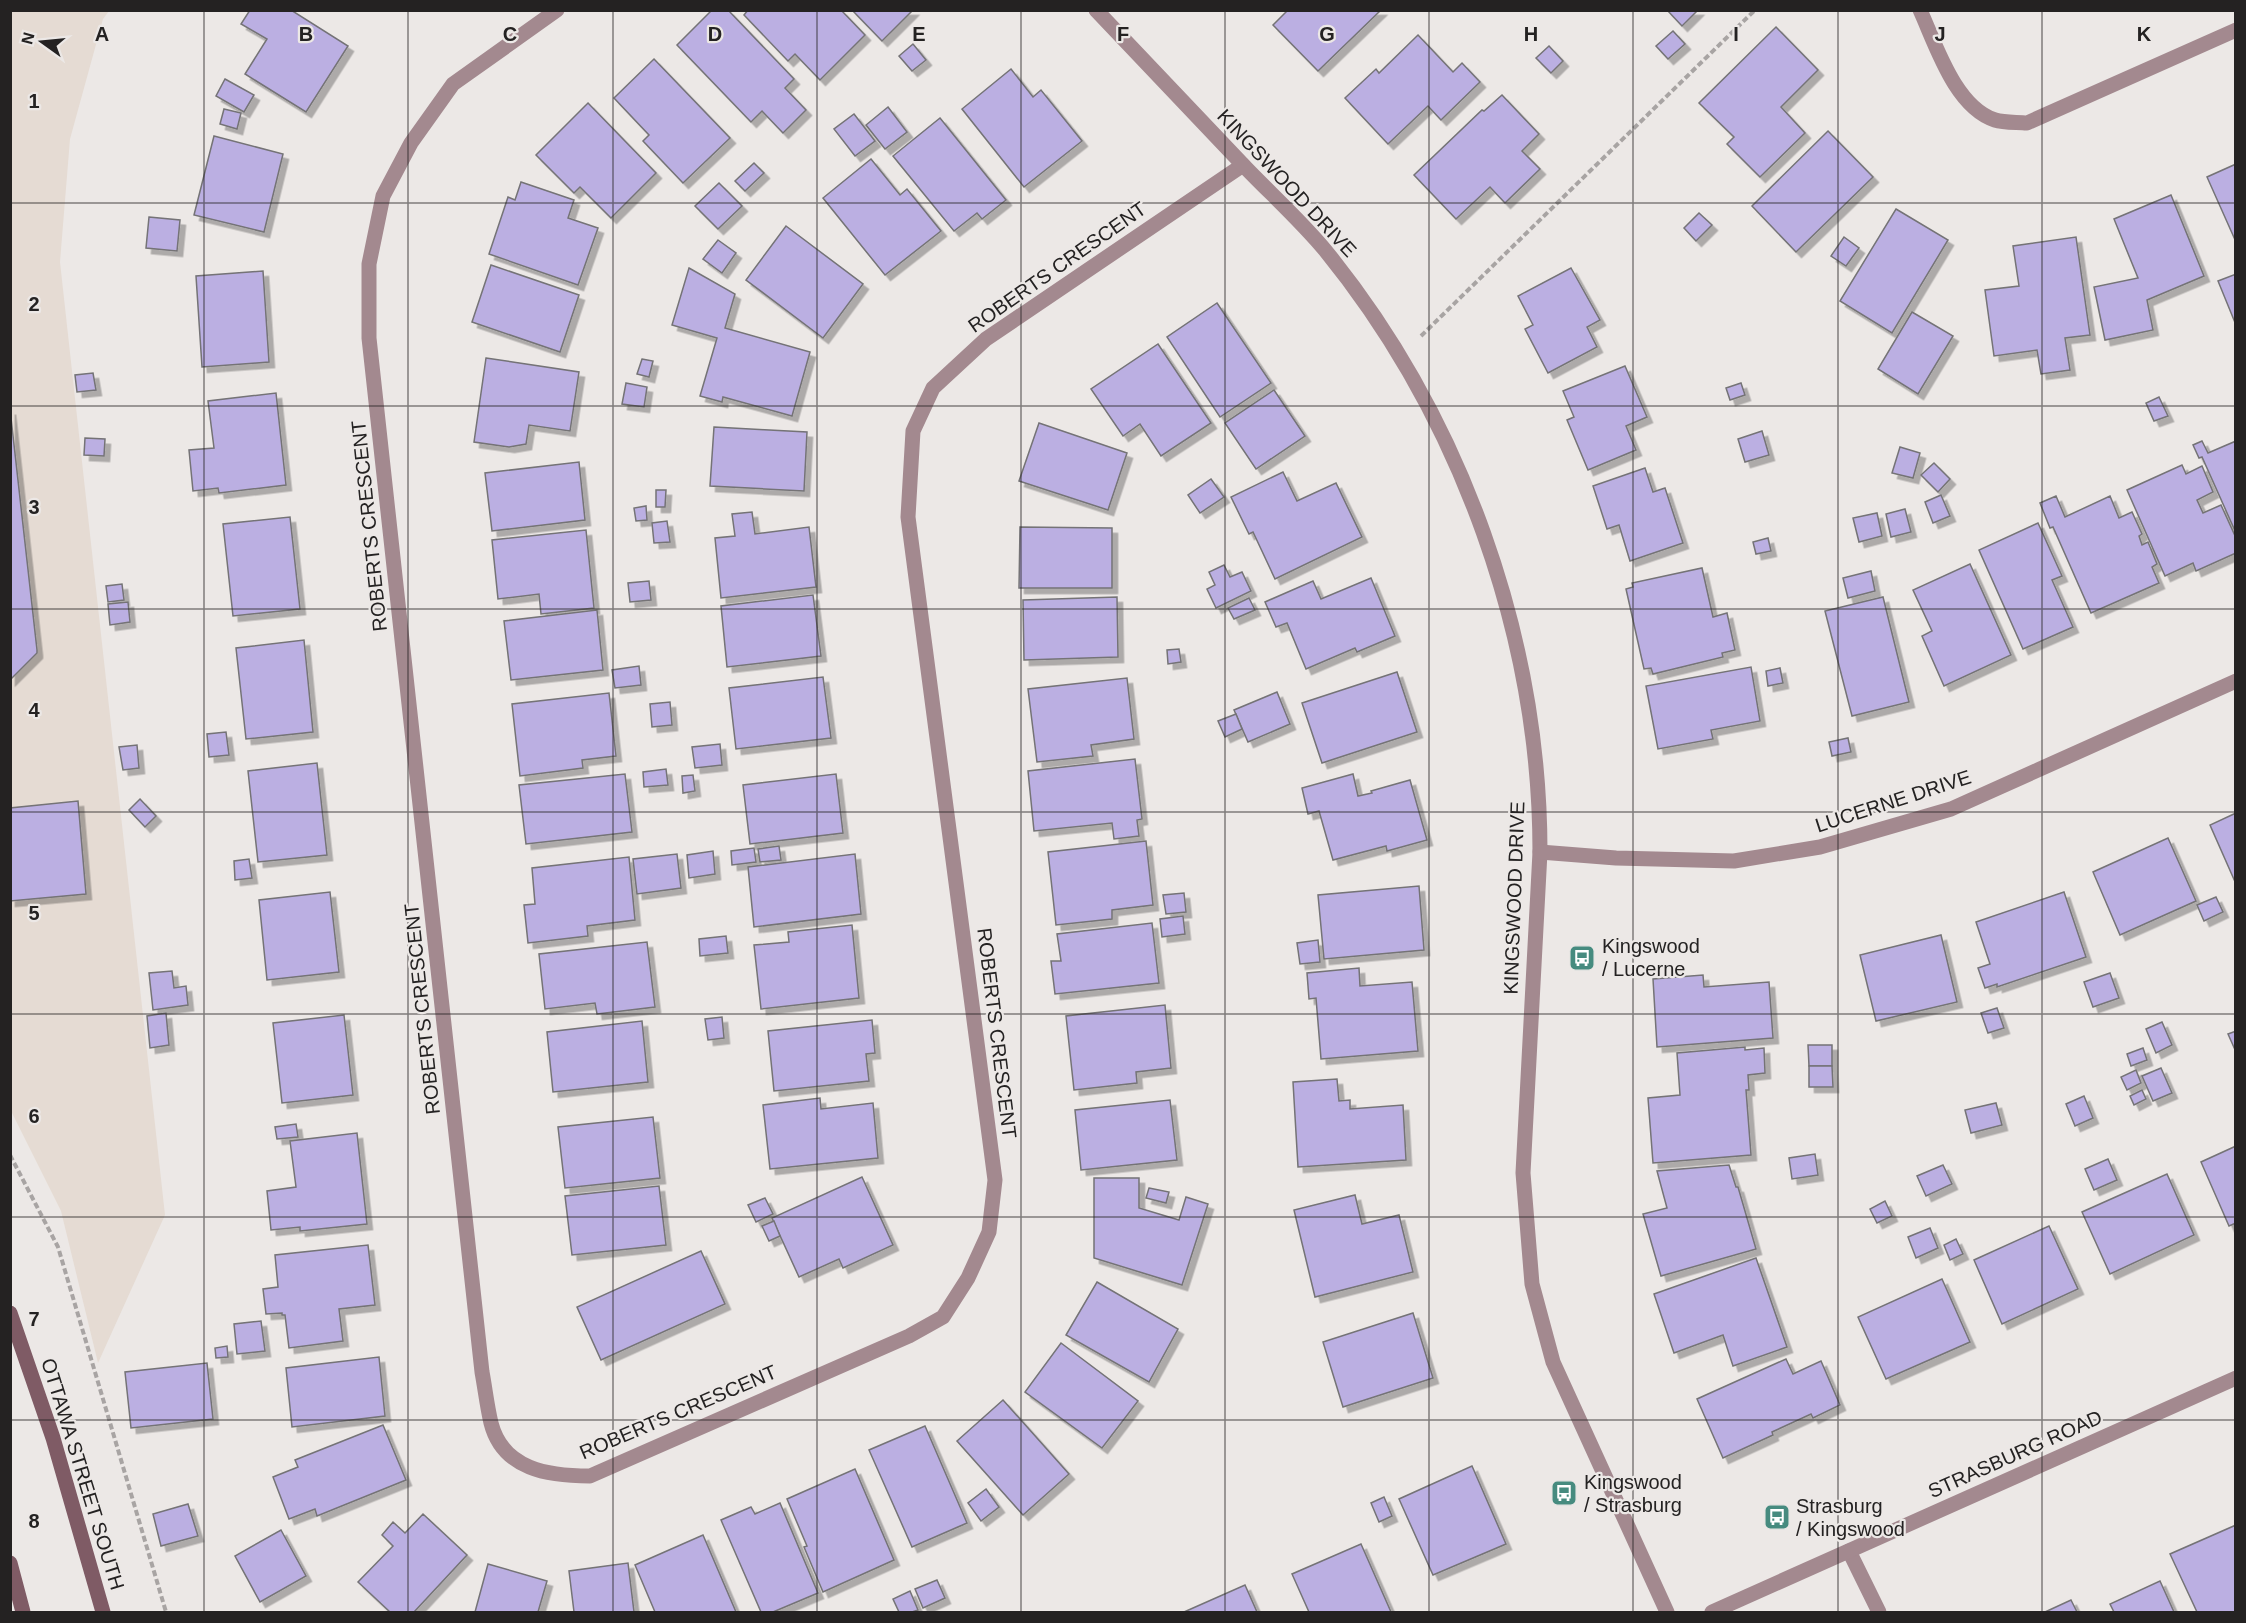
<svg xmlns="http://www.w3.org/2000/svg" width="2246" height="1623" font-family="Helvetica,sans-serif">
<style>
.built{fill:#e5dbd3}
.building{fill:#bbafe2;stroke:#747376;stroke-width:1.5;filter:url(#shadow)}
.lines{fill:none;stroke-linecap:round;stroke-linejoin:round}
.path{stroke:#a8a4a3;stroke-width:4;stroke-dasharray:6 3;stroke-linecap:butt}
.minor{stroke:#a3898f;stroke-width:15}
.tertiary{stroke:#a3898f;stroke-width:15}
.secondary{stroke:#7f5b65;stroke-width:15}
.grid{fill:none;stroke:#242222;stroke-width:1.5;stroke-opacity:0.55}
.labels{text-anchor:middle;stroke-width:4.5;stroke-linejoin:round;paint-order:stroke}
.street-label{font-size:20px;fill:#242222;stroke:#ece8e6}
.poi-label{font-size:20px;fill:#242222;stroke:#ece8e6;text-anchor:start}
.grid-label{font-size:20px;text-anchor:middle;font-weight:bold;fill:#242222;stroke:#ece8e6;stroke-width:4.5;stroke-linejoin:round;paint-order:stroke}
</style>
<defs>
<filter id="shadow"><feDropShadow dx="5.5" dy="5.5" stdDeviation="0" flood-color="#0004"/></filter>
</defs>
<rect width="100%" height="100%" fill="#ece8e6"/>
<path class="built" d="M11,11H109L103,19L70,139L60,262L165,1215L98,1363L61,1211L11,1111Z"/>
<g class="building">
<path d="M250,10H291L348,46L306,112L245,74L267,39L241,24Z"/>
<path d="M712,10H728L794,79L785,88L806,110L783,133L762,111L751,122L677,45Z"/>
<path d="M748,10H841L865,35L820,80L795,54L788,61L744,15Z"/>
<path d="M852,10H913L882,41Z"/>
<path d="M1288,10H1381L1318,71L1273,25Z"/>
<path d="M1667,10H1698L1682,26Z"/>
<path d="M1776,27L1818,70L1781,107L1805,133L1760,177L1727,144L1734,137L1699,103Z"/>
<path d="M1673,31L1685,44L1668,59L1656,46Z"/>
<path d="M1418,35L1453,72L1462,63L1480,82L1441,120L1428,106L1388,144L1345,98L1376,69L1379,73Z"/>
<path d="M913,44L926,60L912,71L899,56Z"/>
<path d="M1549,46L1563,61L1551,73L1536,58Z"/>
<path d="M654,59L730,138L683,183L643,141L649,135L614,98Z"/>
<path d="M1011,69L1033,97L1041,90L1082,141L1024,187L962,109Z"/>
<path d="M225,79L254,95L244,112L216,96Z"/>
<path d="M1502,95L1539,134L1522,151L1540,169L1505,203L1490,187L1456,219L1414,175L1482,110L1484,111Z"/>
<path d="M588,103L656,173L611,218L580,187L574,193L536,155Z"/>
<path d="M888,107L907,132L885,149L866,125Z"/>
<path d="M224,109L241,113L237,129L220,124Z"/>
<path d="M854,114L875,141L855,156L834,129Z"/>
<path d="M940,118L1006,200L982,219L977,213L954,231L893,156Z"/>
<path d="M1828,131L1873,177L1796,252L1752,206Z"/>
<path d="M214,136L283,154L264,232L194,215Z"/>
<path d="M871,159L900,195L907,189L941,231L885,275L823,198Z"/>
<path d="M754,163L764,173L745,191L735,181Z"/>
<path d="M2236,164V242L2207,177Z"/>
<path d="M521,182L574,200L568,218L598,228L578,285L489,254L508,197L515,200Z"/>
<path d="M719,183L742,206L718,229L695,206Z"/>
<path d="M2171,195L2204,276L2147,300L2153,330L2105,340L2094,287L2138,278L2114,219Z"/>
<path d="M1896,209L1948,240L1892,333L1840,301Z"/>
<path d="M1699,213L1712,225L1696,241L1684,228Z"/>
<path d="M149,217L180,220L177,251L146,248Z"/>
<path d="M786,226L863,284L823,338L746,280Z"/>
<path d="M1844,237L1859,248L1846,266L1831,256Z"/>
<path d="M2076,237L2090,335L2065,338L2070,370L2041,374L2037,350L1994,356L1985,290L2019,286L2013,246Z"/>
<path d="M718,240L736,253L722,273L703,259Z"/>
<path d="M491,265L579,295L560,352L472,322Z"/>
<path d="M689,268L735,294L725,328L810,352L792,416L723,397L722,402L700,396L717,338L672,325Z"/>
<path d="M1571,268L1600,320L1587,327L1597,347L1548,373L1525,329L1533,325L1518,296Z"/>
<path d="M263,271L269,362L202,367L196,276Z"/>
<path d="M2236,274V325L2218,281Z"/>
<path d="M1217,303L1271,383L1220,417L1167,337Z"/>
<path d="M1912,312L1953,336L1918,394L1878,369Z"/>
<path d="M1158,344L1211,423L1161,456L1140,424L1123,436L1091,389Z"/>
<path d="M486,358L579,372L570,431L529,425L526,444L509,447L474,442Z"/>
<path d="M642,359L653,361L649,377L637,374Z"/>
<path d="M1625,366L1647,417L1626,426L1636,450L1588,470L1567,420L1574,417L1563,391Z"/>
<path d="M93,373L96,390L77,392L75,375Z"/>
<path d="M626,383L647,387L644,407L622,404Z"/>
<path d="M1741,383L1745,395L1730,400L1726,388Z"/>
<path d="M1274,390L1305,436L1256,469L1225,423Z"/>
<path d="M276,393L286,485L219,493L218,488L193,491L189,450L214,448L208,401Z"/>
<path d="M2159,397L2168,416L2154,421L2146,403Z"/>
<path d="M10,409L37,650V653L10,680Z"/>
<path d="M1039,423L1127,453L1108,510L1019,481Z"/>
<path d="M714,427L807,432L804,491L710,486Z"/>
<path d="M1762,431L1769,455L1745,462L1738,439Z"/>
<path d="M85,438L105,439L104,456L84,455Z"/>
<path d="M2202,441L2208,453L2236,441V533L2202,457L2199,458L2193,445Z"/>
<path d="M1900,447L1920,453L1913,478L1892,473Z"/>
<path d="M579,462L585,520L492,531L485,473Z"/>
<path d="M1934,463L1950,479L1938,492L1921,475Z"/>
<path d="M2182,465L2186,474L2202,466L2213,492L2197,500L2203,513L2221,505L2236,538V553L2196,571L2193,563L2165,576L2127,490Z"/>
<path d="M1645,468L1653,492L1665,488L1683,543L1630,561L1619,525L1607,529L1593,486Z"/>
<path d="M1283,472L1297,501L1336,483L1362,537L1275,579L1253,532L1249,534L1231,497Z"/>
<path d="M1211,479L1224,497L1200,513L1188,495Z"/>
<path d="M656,490H666L665,507H656Z"/>
<path d="M1941,495L1950,516L1933,523L1925,502Z"/>
<path d="M2056,496L2065,517L2110,496L2119,518L2132,512L2142,534L2139,536L2142,545L2148,542L2157,564L2152,567L2159,583L2091,613L2053,527L2050,528L2040,503Z"/>
<path d="M646,506L647,520L636,521L634,508Z"/>
<path d="M1905,509L1911,532L1891,537L1886,514Z"/>
<path d="M752,512L755,534L809,527L816,587L721,598L715,538L735,536L732,514Z"/>
<path d="M1877,513L1882,536L1859,542L1853,518Z"/>
<path d="M290,517L300,609L233,616L223,524Z"/>
<path d="M667,521L670,542L654,543L652,523Z"/>
<path d="M2038,523L2062,576L2052,580L2073,627L2023,649L1979,550Z"/>
<path d="M1020,527L1112,528V588H1019Z"/>
<path d="M586,530L594,608L541,614L539,594L498,599L492,540Z"/>
<path d="M1768,538L1771,551L1756,554L1753,542Z"/>
<path d="M1970,564L2011,655L1944,686L1922,636L1932,631L1913,590Z"/>
<path d="M1224,565L1230,577L1242,572L1251,591L1216,608L1207,589L1215,585L1209,572Z"/>
<path d="M1702,568L1713,617L1727,613L1735,650L1722,653L1723,657L1653,674L1651,668L1644,669L1626,589L1633,587L1632,583Z"/>
<path d="M1871,571L1875,591L1848,598L1843,578Z"/>
<path d="M1371,578L1395,636L1357,652L1355,648L1306,669L1287,623L1276,627L1265,602L1313,581L1321,599Z"/>
<path d="M649,581L651,600L630,602L628,583Z"/>
<path d="M122,584L124,600L108,602L106,586Z"/>
<path d="M813,595L821,656L727,667L721,606Z"/>
<path d="M1117,597L1118,657L1024,660L1023,600Z"/>
<path d="M1883,597L1909,702L1852,716L1825,611Z"/>
<path d="M1249,598L1255,610L1234,619L1228,608Z"/>
<path d="M128,602L130,622L110,625L108,604Z"/>
<path d="M597,610L603,670L511,680L504,621Z"/>
<path d="M304,640L313,732L246,739L236,648Z"/>
<path d="M1179,649L1181,662L1168,664L1167,650Z"/>
<path d="M639,666L641,685L615,688L612,670Z"/>
<path d="M1751,667L1760,721L1711,730L1713,739L1658,749L1646,686Z"/>
<path d="M1780,668L1783,683L1768,686L1766,671Z"/>
<path d="M1397,672L1417,732L1322,763L1302,703Z"/>
<path d="M823,677L831,738L736,749L729,688Z"/>
<path d="M1127,678L1134,739L1091,745L1093,756L1037,762L1028,689Z"/>
<path d="M1277,692L1290,724L1248,742L1234,710Z"/>
<path d="M609,693L616,756L582,760L583,768L520,776L512,704Z"/>
<path d="M670,702L672,725L652,727L650,704Z"/>
<path d="M1236,714L1242,729L1225,737L1218,721Z"/>
<path d="M226,732L229,755L209,757L207,734Z"/>
<path d="M1848,738L1851,752L1832,756L1829,742Z"/>
<path d="M720,744L722,765L695,768L692,747Z"/>
<path d="M137,745L139,768L123,770L119,747Z"/>
<path d="M1135,759L1142,819L1137,820L1139,836L1114,839L1112,823L1034,831L1028,771Z"/>
<path d="M317,763L327,855L258,862L248,771Z"/>
<path d="M666,769L668,785L644,787L643,772Z"/>
<path d="M625,774L632,832L526,844L519,785Z"/>
<path d="M836,774L843,833L750,844L743,785Z"/>
<path d="M1353,774L1358,796L1372,793L1371,791L1410,780L1427,840L1387,851L1386,846L1333,860L1319,811L1308,814L1302,788Z"/>
<path d="M693,775L695,791L683,793L682,776Z"/>
<path d="M140,799L156,816L145,827L129,810Z"/>
<path d="M78,801L86,894L10,901V808Z"/>
<path d="M2236,813V884L2210,825Z"/>
<path d="M2168,838L2196,901L2120,935L2093,872Z"/>
<path d="M1146,841L1153,905L1112,910V919L1056,925L1048,852Z"/>
<path d="M779,846L781,860L760,862L758,849Z"/>
<path d="M754,848L756,862L732,865L731,851Z"/>
<path d="M713,851L715,874L689,878L687,855Z"/>
<path d="M677,854L681,888L637,894L633,859Z"/>
<path d="M855,854L861,914L754,927L748,867Z"/>
<path d="M629,857L635,920L587,926L588,936L528,943L524,905L535,904L532,868Z"/>
<path d="M249,859L252,878L235,880L234,861Z"/>
<path d="M1419,886L1424,950L1324,959L1318,895Z"/>
<path d="M330,892L339,972L267,980L259,900Z"/>
<path d="M2064,892L2086,957L1997,987V984L1985,988L1978,968L1990,964L1976,922Z"/>
<path d="M1184,893L1186,912L1166,914L1163,895Z"/>
<path d="M2216,897L2223,912L2204,921L2197,905Z"/>
<path d="M1183,916L1185,934L1162,937L1160,919Z"/>
<path d="M1152,923L1159,983L1055,994L1051,961H1061L1057,934Z"/>
<path d="M852,925L859,998L761,1009L754,945L789,942L788,932Z"/>
<path d="M1941,935L1957,1002L1876,1021L1860,955Z"/>
<path d="M726,936L728,953L700,956L699,939Z"/>
<path d="M1318,940L1320,962L1300,964L1297,943Z"/>
<path d="M647,942L655,1007L597,1014L595,1003L545,1009L539,954Z"/>
<path d="M1359,968L1360,986L1412,982L1418,1051L1321,1059L1316,998L1309,999L1307,973Z"/>
<path d="M172,971L174,988L186,986L188,1005L153,1010L149,973Z"/>
<path d="M2110,973L2119,998L2093,1007L2084,982Z"/>
<path d="M1703,975L1704,987L1769,982L1773,1038L1657,1047L1653,979Z"/>
<path d="M1165,1005L1171,1068L1136,1072L1137,1083L1074,1090L1066,1016Z"/>
<path d="M1997,1008L2004,1028L1988,1033L1981,1013Z"/>
<path d="M166,1013L169,1045L150,1048L147,1016Z"/>
<path d="M344,1015L353,1095L282,1103L273,1023Z"/>
<path d="M722,1017L724,1038L708,1040L705,1019Z"/>
<path d="M872,1020L875,1053L866,1054L869,1081L774,1091L768,1031Z"/>
<path d="M642,1021L648,1082L553,1092L547,1032Z"/>
<path d="M2162,1022L2172,1045L2156,1053L2146,1029Z"/>
<path d="M2236,1031V1052L2228,1034Z"/>
<path d="M1808,1045H1832V1066H1809Z"/>
<path d="M1745,1047V1050L1764,1048L1765,1073L1748,1075L1749,1090H1746L1751,1155L1653,1163L1648,1098L1680,1095L1677,1053Z"/>
<path d="M2143,1048L2147,1060L2131,1066L2127,1054Z"/>
<path d="M1809,1066H1832L1833,1087H1809Z"/>
<path d="M2161,1068L2172,1093L2153,1101L2142,1076Z"/>
<path d="M2136,1070L2141,1083L2127,1090L2121,1077Z"/>
<path d="M1337,1079L1339,1101L1350,1100V1109L1403,1105L1406,1160L1298,1167L1293,1082Z"/>
<path d="M2142,1090L2146,1099L2134,1105L2130,1096Z"/>
<path d="M2084,1096L2093,1118L2075,1126L2066,1104Z"/>
<path d="M820,1098L821,1109L873,1103L878,1158L770,1169L763,1105Z"/>
<path d="M1170,1100L1177,1160L1081,1170L1075,1110Z"/>
<path d="M1996,1103L2002,1125L1971,1133L1965,1110Z"/>
<path d="M653,1117L660,1178L565,1188L558,1127Z"/>
<path d="M296,1124L298,1137L277,1139L275,1127Z"/>
<path d="M357,1133L367,1224L300,1231V1227L271,1230L267,1191L296,1187L290,1141Z"/>
<path d="M2236,1146V1223L2229,1226L2201,1162Z"/>
<path d="M1815,1154L1818,1175L1792,1179L1789,1158Z"/>
<path d="M2108,1159L2117,1180L2094,1190L2085,1169Z"/>
<path d="M1729,1165L1736,1187H1738L1756,1249L1661,1276L1643,1214L1667,1208L1657,1171Z"/>
<path d="M1943,1165L1952,1184L1926,1196L1917,1176Z"/>
<path d="M2167,1174L2194,1235L2110,1274L2082,1212Z"/>
<path d="M862,1177L893,1245L843,1268L839,1259L799,1277L772,1218Z"/>
<path d="M1094,1178H1139V1208L1179,1220L1186,1197L1208,1204L1182,1285L1094,1258Z"/>
<path d="M659,1186L666,1245L572,1255L565,1196Z"/>
<path d="M1149,1188L1169,1192L1166,1203L1146,1198Z"/>
<path d="M1355,1195L1362,1224L1399,1215L1413,1272L1315,1297L1294,1210Z"/>
<path d="M765,1198L773,1214L756,1222L748,1205Z"/>
<path d="M1885,1201L1892,1216L1877,1223L1870,1209Z"/>
<path d="M774,1221L780,1236L769,1241L762,1226Z"/>
<path d="M2049,1226L2078,1289L2002,1324L1974,1260Z"/>
<path d="M1930,1228L1938,1248L1916,1258L1908,1237Z"/>
<path d="M1956,1239L1963,1254L1950,1260L1944,1245Z"/>
<path d="M368,1245L375,1305L339,1309L343,1341L289,1348L285,1315H282V1313L266,1314L263,1289L278,1287L275,1255Z"/>
<path d="M701,1251L725,1304L601,1360L577,1307Z"/>
<path d="M1756,1258L1787,1347L1733,1366L1723,1335L1674,1353L1654,1294Z"/>
<path d="M1942,1279L1970,1342L1886,1379L1858,1317Z"/>
<path d="M1097,1282L1178,1329L1149,1382L1066,1335Z"/>
<path d="M1413,1313L1433,1378L1343,1407L1323,1342Z"/>
<path d="M261,1321L265,1351L237,1354L234,1324Z"/>
<path d="M1061,1343L1138,1401L1102,1448L1025,1392Z"/>
<path d="M227,1346L228,1357L216,1358L215,1348Z"/>
<path d="M379,1357L385,1416L292,1427L286,1368Z"/>
<path d="M1786,1359L1793,1374L1821,1361L1840,1405L1813,1418L1811,1414L1772,1432L1773,1435L1723,1458L1697,1399Z"/>
<path d="M207,1363L213,1419L131,1428L125,1372Z"/>
<path d="M1003,1400L1069,1474L1023,1515L957,1441Z"/>
<path d="M383,1425L406,1480L317,1516L315,1509L289,1519L273,1477L298,1467L295,1460Z"/>
<path d="M925,1426L967,1523L912,1547L869,1450Z"/>
<path d="M1472,1466L1506,1544L1433,1575L1399,1499Z"/>
<path d="M855,1469L894,1560L823,1592L804,1547L807,1546L787,1499Z"/>
<path d="M986,1489L999,1507L981,1521L968,1503Z"/>
<path d="M1384,1497L1392,1516L1379,1522L1371,1503Z"/>
<path d="M780,1503L818,1593L773,1612H761L721,1520L751,1507L755,1514Z"/>
<path d="M188,1504L198,1536L161,1546L153,1514Z"/>
<path d="M423,1514L467,1555L414,1612H390L358,1582L393,1546L382,1535L393,1522L405,1533Z"/>
<path d="M2236,1525V1612H2197L2170,1554Z"/>
<path d="M281,1530L306,1576L260,1602L235,1556Z"/>
<path d="M703,1535L736,1612H655L635,1565Z"/>
<path d="M1361,1544L1391,1612H1309L1292,1574Z"/>
<path d="M628,1563L634,1612H574L569,1571Z"/>
<path d="M488,1564L547,1581L538,1612H475Z"/>
<path d="M937,1580L945,1598L923,1608L915,1589Z"/>
<path d="M2160,1581L2174,1612H2114L2110,1604Z"/>
<path d="M1245,1585L1257,1612H1184Z"/>
<path d="M910,1591L918,1610L912,1612H899L893,1599Z"/>
<path d="M2071,1600L2077,1612H2045Z"/>
</g>
<g class="lines">
<g class="path">
<path d="M1421,336L1755,10"/>
<path d="M10,1155L58,1247L166,1612"/>
</g>
<g class="minor">
<path d="M557,10L453,84L411,143L383,196L369,264V338L482,1372C485,1388 487,1406 491,1423C503,1470 549,1476 590,1476L909,1336L943,1317L968,1278L989,1232L995,1180L908,517L913,431L933,388L986,339L1243,165"/>
<path d="M1096,10C1146,63 1196,116 1246,168C1272,195 1301,221 1325,250C1461,417 1540,637 1540,852L1523,1173L1532,1284L1553,1362L1667,1612"/>
<path d="M1920,10C1936,45 1955,107 1995,120C2004,123 2017,122 2027,123L2236,30"/>
<path d="M1540,852L1616,858L1734,861L1820,847L1951,809L2236,681"/>
<path d="M1849,1551L1879,1612"/>
</g>
<path class="tertiary" d="M1712,1612L2236,1378"/>
<g class="secondary">
<path d="M10,1313L53,1438L103,1612"/>
<path d="M10,1563L23,1612"/>
</g>
</g>
<path class="grid" d="M204,10V1612M408,10V1612M613,10V1612M817,10V1612M1021,10V1612M1225,10V1612M1429,10V1612M1633,10V1612M1838,10V1612M2042,10V1612M10,203H2236M10,406H2236M10,609H2236M10,812H2236M10,1014H2236M10,1217H2236M10,1420H2236"/>
<defs>
<g id="bus-square" transform="scale(1.35)"><rect x="-9" y="-9" width="18" height="18" rx="4" fill="#468b7f" stroke="#ece8e6"/><path d="M-5-6H5V4H4V6H2V4H-2V6H-4V4H-5ZM-3.5-4V0h7V-4ZM-3.5 1.2v1.5H-2V1.2ZM2 1.2v1.5H3.5V1.2Z" fill="#fff"/></g>
</defs>
<g fill-rule="evenodd">
<use href="#bus-square" x="1582" y="958"/>
<use href="#bus-square" x="1564" y="1493"/>
<use href="#bus-square" x="1777" y="1517"/>
</g>
<g class="labels">
<g class="street-label">
<text transform="translate(1287 183) rotate(47)" y="7">KINGSWOOD DRIVE</text>
<text transform="translate(1057 267) rotate(-35)" y="7">ROBERTS CRESCENT</text>
<text transform="translate(369 526) rotate(-96)" y="7">ROBERTS CRESCENT</text>
<text transform="translate(1893 801) rotate(-18)" y="7">LUCERNE DRIVE</text>
<text transform="translate(1514 898) rotate(-88)" y="7">KINGSWOOD DRIVE</text>
<text transform="translate(422 1009) rotate(-96)" y="7">ROBERTS CRESCENT</text>
<text transform="translate(997 1033) rotate(83)" y="7">ROBERTS CRESCENT</text>
<text transform="translate(678 1412) rotate(-23)" y="7">ROBERTS CRESCENT</text>
<text transform="translate(2015 1454) rotate(-24)" y="7">STRASBURG ROAD</text>
<text transform="translate(83 1474) rotate(73)" y="7">OTTAWA STREET SOUTH</text>
</g>
<g class="poi-label">
<text x="1602" y="953">Kingswood<tspan x="1602" dy="23">/ Lucerne</tspan></text>
<text x="1584" y="1489">Kingswood<tspan x="1584" dy="23">/ Strasburg</tspan></text>
<text x="1796" y="1513">Strasburg<tspan x="1796" dy="23">/ Kingswood</tspan></text>
</g>
</g>
<g class="grid-label">
<text x="102" y="41">A</text>
<text x="306" y="41">B</text>
<text x="510" y="41">C</text>
<text x="715" y="41">D</text>
<text x="919" y="41">E</text>
<text x="1123" y="41">F</text>
<text x="1327" y="41">G</text>
<text x="1531" y="41">H</text>
<text x="1736" y="41">I</text>
<text x="1940" y="41">J</text>
<text x="2144" y="41">K</text>
<text x="34" y="108">1</text>
<text x="34" y="311">2</text>
<text x="34" y="514">3</text>
<text x="34" y="717">4</text>
<text x="34" y="920">5</text>
<text x="34" y="1123">6</text>
<text x="34" y="1326">7</text>
<text x="34" y="1528">8</text>
</g>
<rect width="2246" height="1623" fill="none" stroke="#242222" stroke-width="24"/>
<g transform="translate(42 42) rotate(285)" stroke="#ece8e6" stroke-width="4.5" paint-order="stroke">
<path d="M0-4.5L10 22L0 15L-10 22Z" fill="#242222"/>
<text y="-9" font-size="16" font-weight="bold" text-anchor="middle" fill="#242222">N</text>
</g>
</svg>
